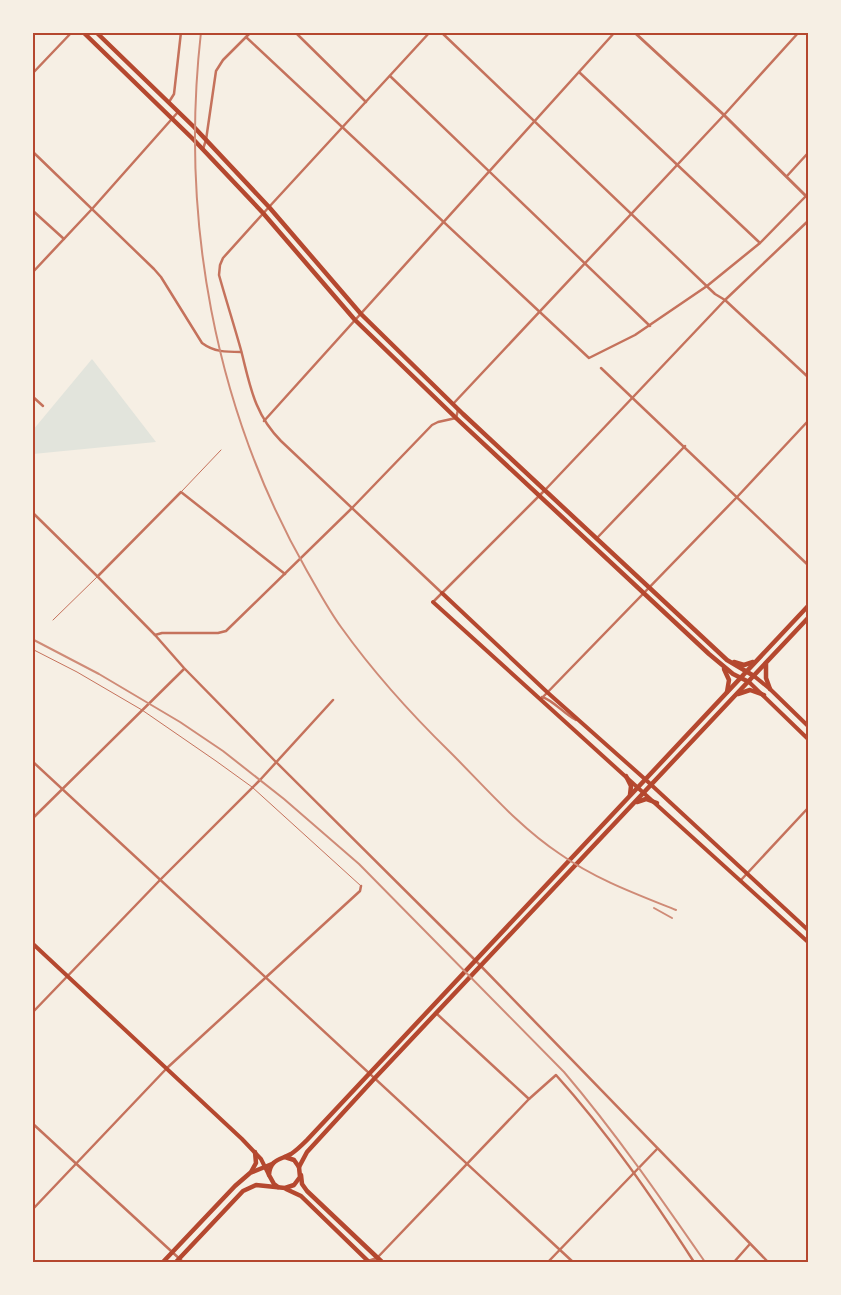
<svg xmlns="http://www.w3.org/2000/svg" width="841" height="1295" font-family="Manrope,sans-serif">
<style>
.green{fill:#e2e4dc}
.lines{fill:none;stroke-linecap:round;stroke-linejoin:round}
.service{stroke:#c5725c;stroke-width:1}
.minor{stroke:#c5725c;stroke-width:2.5}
.tertiary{stroke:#c5725c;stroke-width:3}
.secondary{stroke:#b5482f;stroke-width:4}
.primary{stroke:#b5482f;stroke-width:4.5}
.rail{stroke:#cf8b77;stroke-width:2}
.neatline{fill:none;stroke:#b5482f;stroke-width:2}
</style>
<rect width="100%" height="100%" fill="#f6efe4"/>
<path class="green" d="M92,359L156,442L33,454V430Z"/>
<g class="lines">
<g class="service">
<path d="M182,491L221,450"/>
<path d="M53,620L97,577"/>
<path d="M32,649L77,672L142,710L216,761L252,787L361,886"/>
</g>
<g class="minor">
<path d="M295,32L366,102"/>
<path d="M430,32L269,207L223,258L220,265L219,275C226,300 234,325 241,350C250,385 254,414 281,441L442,593"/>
<path d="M441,32L715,294L725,300L808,377"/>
<path d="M246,37L589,358L635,335L707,286L760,243L806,196"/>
<path d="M579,72L760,243"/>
<path d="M32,74L72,32"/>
<path d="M390,76L650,326"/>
<path d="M169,102L174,94L181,32"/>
<path d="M203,149L206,140L216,71L223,60L251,32"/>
<path d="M32,151L154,269L161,277L202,343C214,352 226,352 241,352"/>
<path d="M787,176L808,153"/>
<path d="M32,210L64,239"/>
<path d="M32,273L92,209L178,112"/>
<path d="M601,368L808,565"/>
<path d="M32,396L43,406"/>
<path d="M453,404L724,115L799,32"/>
<path d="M264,421L615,32"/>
<path d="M32,512L98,577L155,635L184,668L276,762L476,961L768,1262"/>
<path d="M597,538L685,446"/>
<path d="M98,576L181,492L285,574"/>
<path d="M433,602L545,490L725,300L808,221"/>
<path d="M155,635L162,633H218L226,631L352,508L432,425L438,422L456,418L458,410"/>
<path d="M542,697C553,700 564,714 576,720"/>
<path d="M541,699L738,496L808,421"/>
<path d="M32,761L573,1262"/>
<path d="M32,819L184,669"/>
<path d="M741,880L808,808"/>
<path d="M32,1013L160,880L260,780L333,700"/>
<path d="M437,1014L529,1099"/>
<path d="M32,1123L183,1262"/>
<path d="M32,1210L167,1068L360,891L361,886"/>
<path d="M368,1261L377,1258L529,1099L556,1075C608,1133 652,1197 694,1262"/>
<path d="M548,1262L657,1149"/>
<path d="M734,1262L749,1245"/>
</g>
<path class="tertiary" d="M634,32L724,115L808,198"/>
<g class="secondary">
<path d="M442,593L547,692L646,780L808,930"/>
<path d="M433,602C558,716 684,828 808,942"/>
<path d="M754,676L770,689L808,726"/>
<path d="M749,682L808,739"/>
<path d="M32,943L242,1139L261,1159L269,1175"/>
</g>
<g class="primary">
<path d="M83,32L194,140L263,213L355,320L456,418L709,654L733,674L749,682"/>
<path d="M96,32L194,127L269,207L361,314L463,414L727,660L754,676"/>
<path d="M734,662L744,665L753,662"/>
<path d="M766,664V678L770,689"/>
<path d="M724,669L729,680L727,692"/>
<path d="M738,694L750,690L764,695"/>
<path d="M626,776L631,786L630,795"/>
<path d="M637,802L646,799L657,803"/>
<path d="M299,1167L307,1152L374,1079L808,618"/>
<path d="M251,1172L256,1163L255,1152"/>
<path d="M301,1175L302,1184L307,1191L382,1262"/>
<path d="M278,1187L274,1184L269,1175C270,1159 280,1160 291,1154C297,1150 302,1145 307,1140L808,606"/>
<path d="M286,1189L301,1196L369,1262"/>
<path d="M163,1262L235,1186L250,1173L272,1164"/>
<path d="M176,1262L243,1191L256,1185L285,1188L294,1185L300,1177L299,1167L294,1160L285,1157"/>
</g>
<g class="rail">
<path d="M201,32C180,218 214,408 307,571C318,590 328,609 341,627C374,673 409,712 450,752C485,787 519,827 560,854C595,879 636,894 676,910"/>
<path d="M32,639L99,674L180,722L223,751L284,799L359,864L564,1072C615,1132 660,1197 705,1262"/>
<path d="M654,908L672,918"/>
</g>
</g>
<rect width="841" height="1295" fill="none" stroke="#f6efe4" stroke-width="68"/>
<rect x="34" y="34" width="773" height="1227" class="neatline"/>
</svg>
